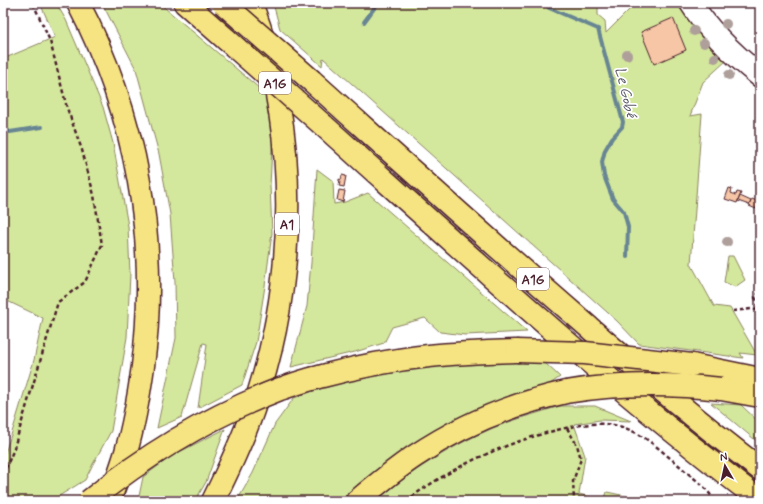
<svg xmlns="http://www.w3.org/2000/svg" width="763" height="504" font-family="Mynerve,sans-serif">
<style>
.green{fill:#d3e89c;stroke:#8e8464}
.lines{fill:none;stroke-linecap:round;stroke-linejoin:round}
.stream{stroke:#678593;stroke-width:4}
.building{fill:#f6c6a6;stroke:#4a1f2b}
.secondary-casing{stroke:#4a1f2b;stroke-width:25}
.highway-casing{stroke:#4a1f2b;stroke-width:25}
.path{stroke:#4a1f2b;stroke-width:2.5;stroke-dasharray:4 3;stroke-linecap:butt}
.secondary{stroke:#fff;stroke-width:22}
.highway{stroke:#f6e381;stroke-width:22}
.highway-bridge-casing{stroke:#4a1f2b;stroke-width:25;stroke-linecap:butt}
.highway-bridge{stroke:#f6e381;stroke-width:22}
.tree{fill:#ae9f9a}
.labels{text-anchor:middle;stroke-width:3.5;stroke-linejoin:round;paint-order:stroke}
.shield{fill:#fff;stroke:#80626b;stroke-width:1}
.shield-label{font-size:13px;font-weight:bold;fill:#4a1f2b}
.water-label{font-size:15px;font-style:italic;fill:#5b5a68;stroke:#fff}
</style>
<rect width="100%" height="100%" fill="#fff"/>
<filter id="ink" filterUnits="userSpaceOnUse"><feTurbulence type="fractalNoise" baseFrequency=".025" numOctaves="2"/><feDisplacementMap in="SourceGraphic" scale="8" xChannelSelector="R" yChannelSelector="G"/><feConvolveMatrix kernelMatrix="1 2 1 2 8 2 1 2 1" color-interpolation-filters="sRGB"/></filter>
<g filter="url(#ink)">
<g class="green">
<path d="M40,3H56L66,20L86,67L103,107L113,143L128,226L130,274L127,337L111,431L93,464L85,480L51,501H3V459L14,426L34,360L43,318L3,299V59L55,37Z"/>
<path d="M102,3H159L266,94L273,130L270,185L272,233L265,286L256,342L242,385L198,408L207,344L203,343L182,417L157,428L176,338L175,282L170,214L159,154L136,69Z"/>
<path d="M273,3H598V15L605,21L606,33L636,3H679L702,35L727,60L703,82L690,116L702,114L691,264L714,306L730,308L757,355L740,353L743,358L639,344L617,321L323,58L322,66L280,29Z"/>
<path d="M317,169L333,181L334,204L345,202L368,193L527,332L465,335L440,332L425,318L392,327L384,343L355,352L291,367L307,306L311,263Z"/>
<path d="M728,256H733L745,280L735,287L724,282Z"/>
<path d="M500,361L545,363L560,377L547,386L476,411L456,420L428,435L395,457L340,501H237L253,473L275,424L294,398L316,390L364,377L409,369Z"/>
<path d="M711,403L741,405L760,423V444Z"/>
<path d="M560,406H595L631,421L600,420L574,424L585,456L579,494L604,501L607,492L649,501H376C411,471 451,446 493,428C515,419 538,413 560,406Z"/>
<path d="M225,429L206,482L195,501H138L143,477L173,455Z"/>
</g>
<g class="lines">
<g class="stream">
<path d="M546,3L549,8L598,29L623,122L622,127L612,138L605,150L602,162L604,176L613,199L624,212L628,227L627,257"/>
<path d="M364,22L378,3"/>
<path d="M3,128L10,132L42,127"/>
</g>
</g>
<g class="building">
<path d="M673,18L686,50L654,64L641,32Z"/>
<path d="M342,175L346,176L344,187L339,186L340,182L339,181V179L341,180Z"/>
<path d="M729,188L732,189L731,193L736,195L737,192L741,193L737,203L725,199Z"/>
<path d="M339,190L345,191L343,202L337,200Z"/>
<path d="M740,196L751,201L749,205L738,201Z"/>
<path d="M752,199L759,202L756,209L749,206Z"/>
</g>
<g class="lines">
<g class="secondary-casing">
<path id="secondary" d="M691,3C709,32 734,55 760,76"/>
</g>
<g class="highway-casing">
<g id="highway">
<path d="M78,3C137,116 159,240 143,366C139,395 134,424 126,452C121,469 115,485 109,501"/>
<path d="M185,3L227,40"/>
<path d="M312,81C400,160 487,239 576,316C636,369 697,421 760,469"/>
<path d="M323,125C466,253 607,384 760,500"/>
<path d="M692,365L760,379"/>
<path d="M315,378C352,368 390,360 429,356C458,353 488,352 517,351"/>
<path d="M721,389L760,396"/>
<path d="M213,501C228,471 242,441 253,410C298,280 300,132 251,3"/>
<path d="M357,501C376,485 394,470 415,456C461,425 512,404 566,392"/>
</g>
</g>
<g class="path">
<path d="M758,287L760,285"/>
<path d="M760,292L755,297L758,306V310L760,312"/>
<path d="M733,311L752,309L758,310"/>
<path d="M567,428L577,445L581,459L573,481L574,501"/>
<path d="M3,475L13,451L58,302L85,282L102,245L94,195L82,150L67,108L50,41L33,3"/>
<path d="M406,501C453,466 504,443 561,429C579,425 600,421 618,426C643,432 662,452 681,467C688,474 697,480 704,487C708,491 711,496 715,501"/>
</g>
<use href="#secondary" class="secondary"/>
<use href="#highway" class="highway"/>
<g class="highway-bridge-casing">
<g id="highway-bridge">
<path d="M223,3L312,81"/>
<path d="M227,40L323,125"/>
<path d="M517,351L585,353L692,365"/>
<path d="M566,392C619,383 668,383 721,389"/>
<path d="M89,501C147,454 210,416 280,389C292,385 303,381 315,378"/>
</g>
</g>
<use href="#highway-bridge" class="highway-bridge"/>
</g>
<g class="tree">
<circle cx="726" cy="24" r="5"/>
<circle cx="694" cy="31" r="5"/>
<circle cx="704" cy="43" r="5"/>
<circle cx="627" cy="55" r="5"/>
<circle cx="715" cy="58" r="5"/>
<circle cx="729" cy="75" r="5"/>
<circle cx="727" cy="242" r="5"/>
</g>
</g>
<g class="labels">
<g class="shield">
<rect x="259" y="72" width="32" height="22" rx="3"/>
<rect x="275" y="213" width="24" height="22" rx="3"/>
<rect x="517" y="268" width="32" height="22" rx="3"/>
</g>
<g class="shield-label">
<text x="275" y="88">A1G</text>
<text x="287" y="229">A1</text>
<text x="533" y="284">A1G</text>
</g>
<g class="water-label">
<text transform="translate(626 92) rotate(77)" y="5">Le Gobé</text>
</g>
</g>
<rect width="763" height="504" fill="none" stroke="#fff" stroke-width="16"/>
<rect x="8" y="8" width="747" height="488" fill="none" stroke="#4a1f2b" stroke-width="1.5" filter="url(#ink)"/>
<g transform="translate(725 466) rotate(351)" stroke="#ffffff" stroke-width="3" paint-order="stroke">
<path d="M0-3L7 15L0 10L-7 15Z" fill="#4a1f2b"/>
<text y="-6" font-size="11" font-weight="bold" text-anchor="middle" fill="#4a1f2b">N</text>
</g>
</svg>
